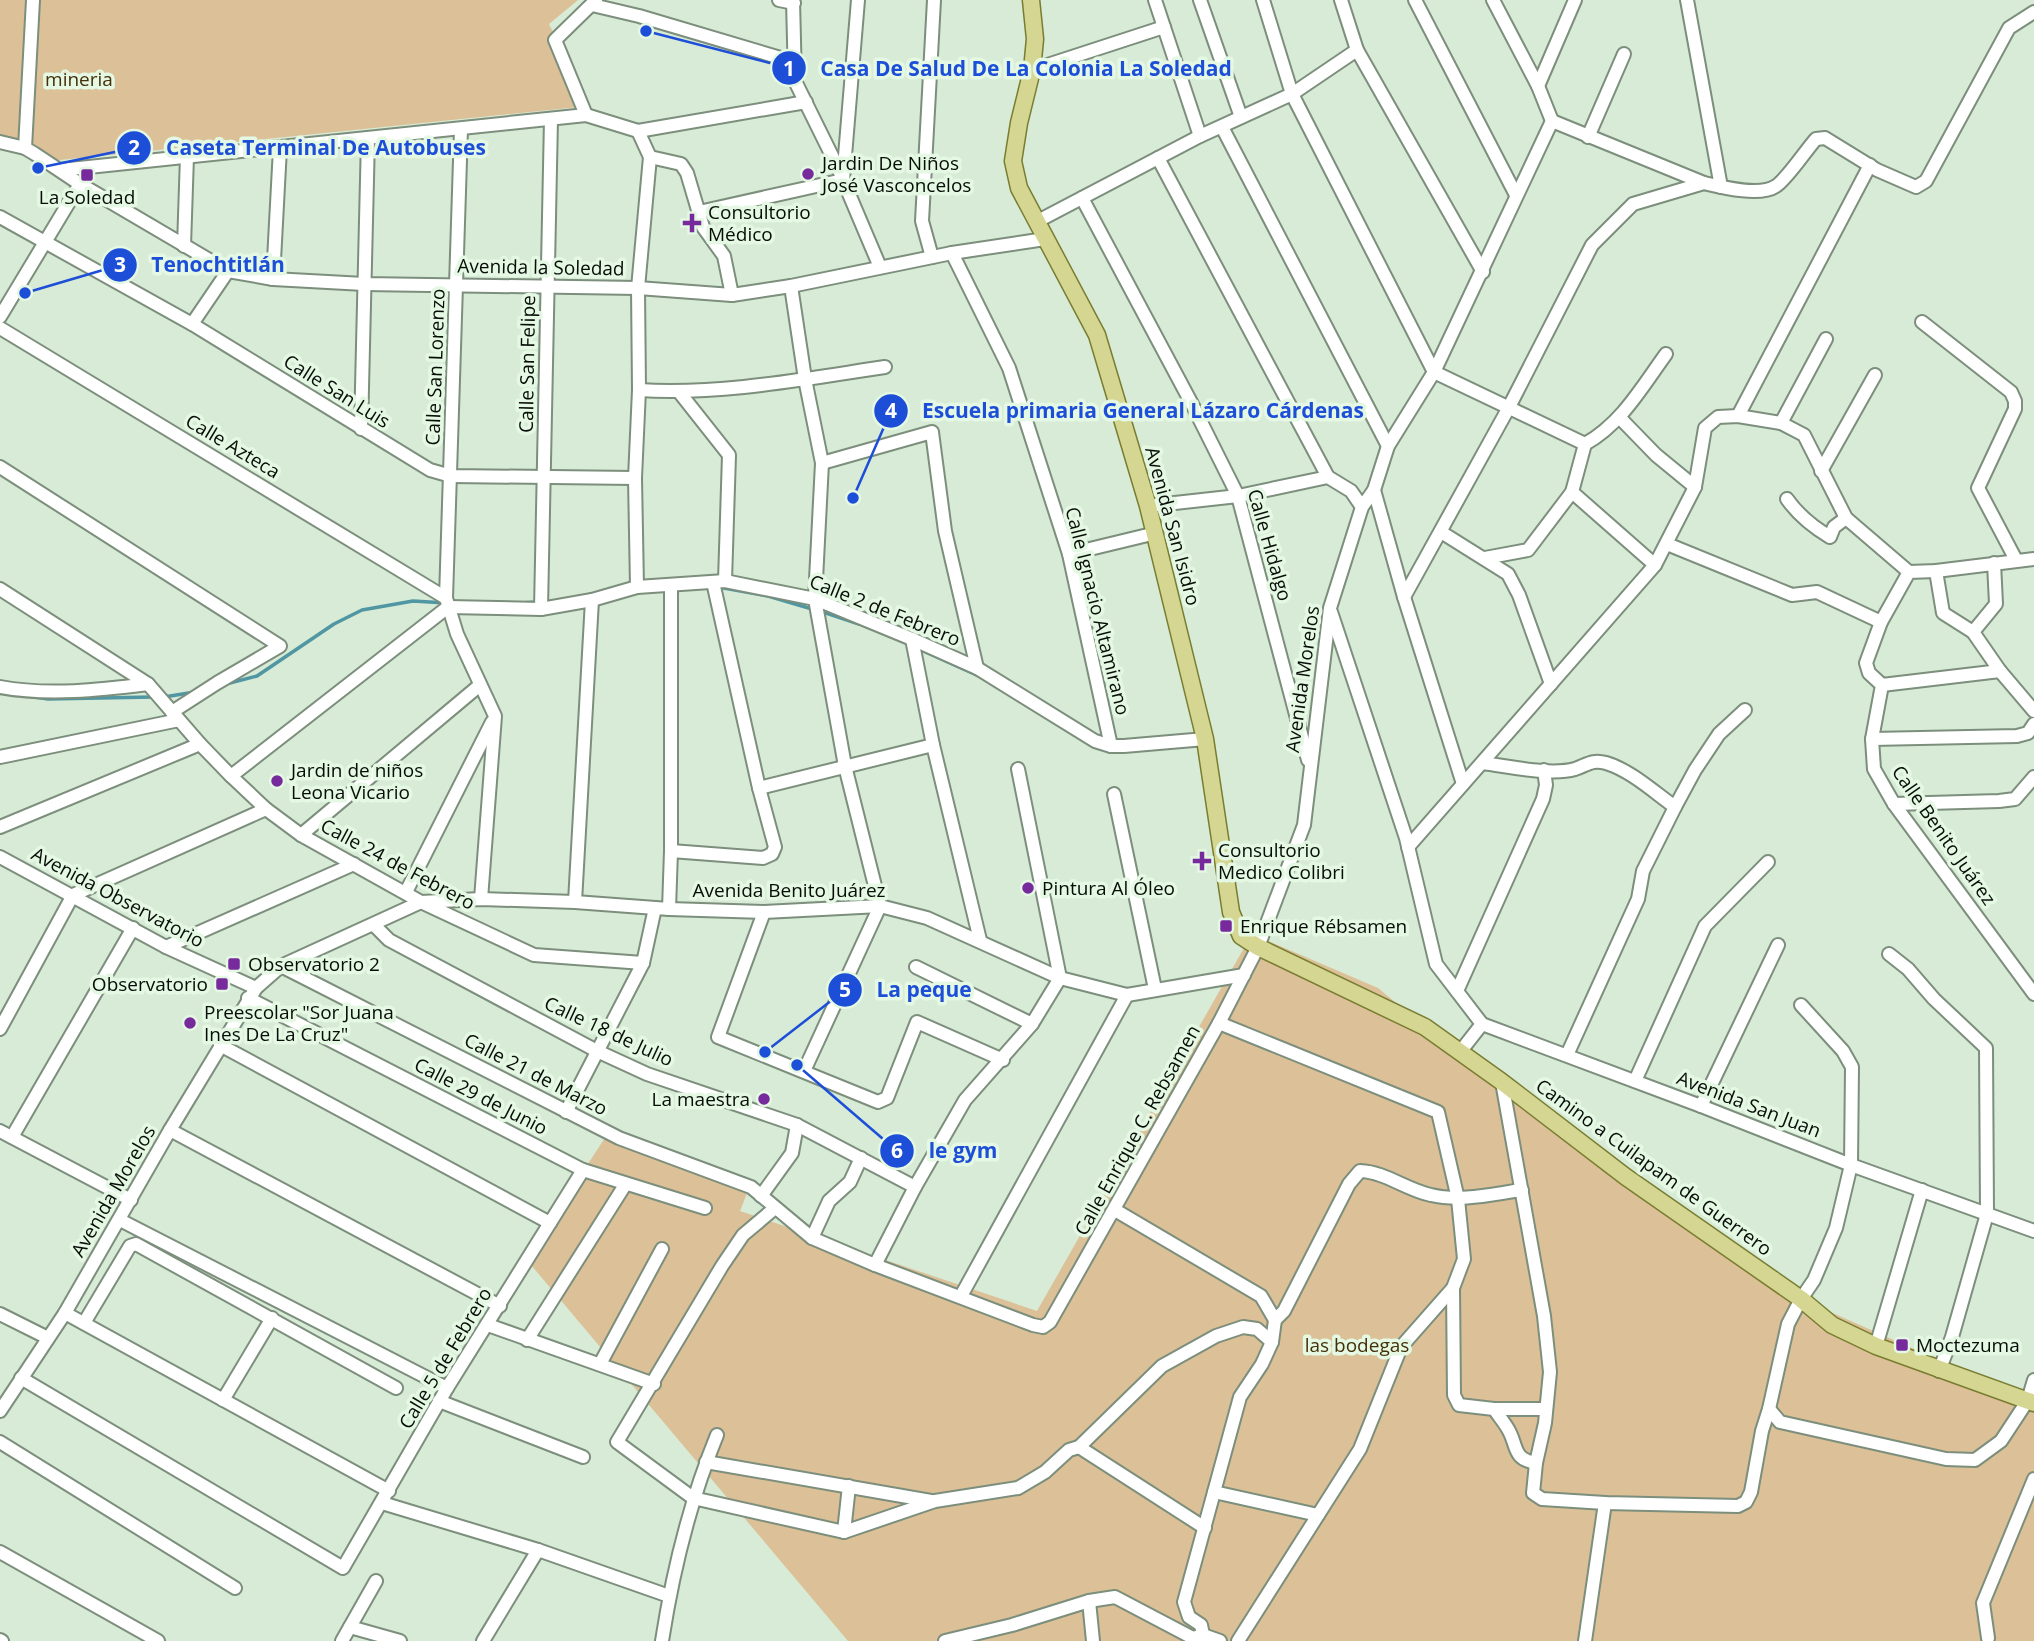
<svg xmlns="http://www.w3.org/2000/svg" width="2034" height="1641" font-family="'Open Sans',sans-serif">
<style>
.green{fill:#dcc097}
.lines{fill:none;stroke-linecap:round;stroke-linejoin:round}
.stream{stroke:#5096a3;stroke-width:3.5}
.minor-casing{stroke:#7c8e7c;stroke-width:16}
.major-casing{stroke:#797d31;stroke-width:19}
.minor{stroke:#fff;stroke-width:12}
.major{stroke:#d4d691;stroke-width:16}
.poi-dot{fill:#772a9c;stroke:#e4f8e3;stroke-width:2.5}
.labels{text-anchor:middle;stroke-width:7;stroke-linejoin:round;paint-order:stroke}
.park-label{font-size:19px;fill:#452f07;stroke:#e4f8e3}
.poi-label{font-size:19px;fill:#070d07;stroke:#e4f8e3;text-anchor:start}
.street-label{font-size:19px;fill:#070d07;stroke:#e4f8e3}
.leader{fill:none;stroke:#1d4ed8;stroke-width:2.5}
.callout-dot{fill:#1d4ed8;stroke:#e4f8e3;stroke-width:2.5}
.mark-label{font-size:21px;text-anchor:middle;font-weight:bold;fill:#fff}
.callout-label{font-size:21px;text-anchor:middle;font-weight:bold;fill:#1d4ed8;stroke:#e4f8e3;stroke-width:7;stroke-linejoin:round;paint-order:stroke}
</style>
<rect width="100%" height="100%" fill="#d7ebd6"/>
<g class="green">
<path d="M0,0H578L549,24L589,106L50,161L25,145L0,134Z"/>
<path d="M1252,934L1378,988L1425,1027L1801,1299L2034,1402V1641H848L526,1259L612,1127L751,1183L740,1211L1037,1311Z"/>
</g>
<g class="lines">
<g class="stream">
<path d="M718,587L768,596L812,609"/>
<path d="M520,603L536,602"/>
<path d="M820,611L859,624"/>
<path d="M921,650L981,677"/>
<path d="M226,684L257,676L334,624L362,610L413,601L446,603"/>
<path d="M28,696L48,699L153,697"/>
<path d="M164,697L195,692"/>
</g>
<g class="minor-casing">
<g id="minor">
<path d="M779,0L794,3"/>
<path d="M793,0L795,81L838,168L880,267"/>
<path d="M1155,0L1200,136"/>
<path d="M1200,0L1241,117"/>
<path d="M1263,0L1292,94L1434,372L1585,444"/>
<path d="M1341,0L1357,50L1483,272"/>
<path d="M1415,0L1516,195"/>
<path d="M1493,0L1538,86L1552,121"/>
<path d="M1687,0L1721,187"/>
<path d="M592,5L639,16L794,62"/>
<path d="M1032,70L1164,27"/>
<path d="M1538,86L1575,0"/>
<path d="M586,115L555,40L596,0"/>
<path d="M1552,121L1704,183C1721,187 1760,197 1776,186C1787,179 1806,150 1816,139L1825,138L1877,170L1916,187L1926,181L2009,28L2034,12"/>
<path d="M1222,127L1388,446"/>
<path d="M461,129L446,598L457,634L495,716L481,899"/>
<path d="M638,131L806,102"/>
<path d="M1588,137L1624,54"/>
<path d="M0,142L25,148L35,154L80,184L228,271L273,279L364,284L638,288L732,295L791,286L952,253L1045,239"/>
<path d="M25,148L33,0"/>
<path d="M1158,158L1328,477L1351,491L1362,507"/>
<path d="M60,170L586,115L638,131L650,157L681,164L687,173L703,227L724,256L732,295"/>
<path d="M1082,198L1193,406L1238,496L1308,760"/>
<path d="M699,212L843,180L858,0"/>
<path d="M0,217L192,324L430,470L451,476L635,478"/>
<path d="M1036,222L1200,136L1292,94L1357,50"/>
<path d="M184,246L187,156"/>
<path d="M952,253L1009,368L1069,554L1111,746"/>
<path d="M932,257L922,221L934,0"/>
<path d="M273,279L280,148"/>
<path d="M791,286L805,379L822,463L815,599L845,766L880,906L804,1071"/>
<path d="M0,317L80,184"/>
<path d="M1922,322L2011,392L2015,401V409L1978,488L2016,560"/>
<path d="M192,324L228,271"/>
<path d="M0,328L446,598"/>
<path d="M639,390C721,395 804,379 885,367"/>
<path d="M680,393L729,455L725,581"/>
<path d="M1738,416L1870,165"/>
<path d="M1620,418L1656,455L1695,487"/>
<path d="M1781,423L1826,339"/>
<path d="M361,429L368,138"/>
<path d="M822,463L932,432L945,531L977,668"/>
<path d="M0,467L280,646L217,683L172,712"/>
<path d="M1821,471L1875,375"/>
<path d="M1374,490L1404,597L1463,784"/>
<path d="M1572,492L1655,565"/>
<path d="M1787,499C1799,516 1813,527 1830,537L1834,527L1846,518"/>
<path d="M1148,506L1238,496L1328,477"/>
<path d="M1441,532L1508,574L1519,595L1551,684"/>
<path d="M1667,544L1792,595L1817,592L1881,622"/>
<path d="M1069,554L1156,533"/>
<path d="M1485,558L1528,550L1572,492L1585,444C1622,423 1642,387 1666,354"/>
<path d="M2034,559L1936,571L1909,572L1881,622L1866,663L1869,673L1882,685L1872,739L1874,769L1894,804L2034,994"/>
<path d="M1936,571L1943,613L1973,632L2000,671L2034,711"/>
<path d="M637,587L635,478L639,390L638,288L650,157"/>
<path d="M0,589L148,684L200,744L231,776L266,809L301,835L421,902L534,955L643,963"/>
<path d="M1404,597L1508,409L1592,245L1633,204L1704,183"/>
<path d="M448,607L541,609L592,600L637,587L725,581L815,599L912,639L977,668L1095,741L1111,746H1124L1205,739"/>
<path d="M541,609L551,119"/>
<path d="M1331,612L1406,838L1436,964L1482,1024"/>
<path d="M1973,632L1996,604L1994,563"/>
<path d="M912,639L933,745L980,940"/>
<path d="M1882,685L2000,671"/>
<path d="M0,687C48,696 100,690 148,684"/>
<path d="M1872,739L2017,736L2028,733L2034,724"/>
<path d="M0,757L179,720"/>
<path d="M1482,763C1508,766 1550,776 1575,769C1587,765 1592,759 1606,763C1630,770 1654,792 1675,807"/>
<path d="M231,776L448,607"/>
<path d="M759,788L933,745"/>
<path d="M1114,794L1155,989"/>
<path d="M1894,804L1999,801L2015,799L2034,777"/>
<path d="M0,827L200,744"/>
<path d="M301,835L480,685"/>
<path d="M1408,847L1655,565L1695,487L1705,428L1718,417L1738,416L1781,423L1804,435L1846,518L1909,572"/>
<path d="M671,851L763,858L772,854L775,847L759,788L713,582"/>
<path d="M0,857L166,947L256,988"/>
<path d="M406,892L492,722"/>
<path d="M575,902L592,600"/>
<path d="M669,909L671,851V585"/>
<path d="M764,912L718,1037L878,1102L887,1098L917,1022L1003,1060"/>
<path d="M374,925L389,940L597,1051L647,1074L797,1125L915,1187"/>
<path d="M166,947L354,864"/>
<path d="M1889,954L1908,969L1934,999L1986,1048L1987,1214L1952,1337L1939,1371"/>
<path d="M281,966L619,1138L751,1187L812,1238L875,1265L1033,1325L1043,1327L1050,1322L1219,1023L1258,947L1304,825L1330,608L1362,507L1374,490L1388,446L1434,372L1552,121"/>
<path d="M916,967L1032,1024"/>
<path d="M1457,991L1543,799L1546,785L1544,770"/>
<path d="M248,998L583,1170L705,1208"/>
<path d="M1219,1023L1438,1112L1458,1199L1464,1259L1453,1288L1401,1347L1360,1449L1238,1641"/>
<path d="M0,1029L73,895L266,809"/>
<path d="M220,1045L550,1223"/>
<path d="M1460,1052L1482,1024L1701,1106L1851,1165L2034,1231"/>
<path d="M1567,1055L1638,899L1643,871L1675,807L1695,770L1719,734L1745,710"/>
<path d="M1635,1081L1705,926L1768,862"/>
<path d="M1502,1082L1544,1316L1550,1372L1545,1423L1536,1463L1533,1493L1542,1499L1605,1503L1738,1506L1746,1502L1751,1492L1762,1431L1769,1409L1788,1324L1801,1299L1814,1280L1836,1228L1851,1165L1852,1067L1843,1051L1801,1005"/>
<path d="M1701,1106L1778,945"/>
<path d="M566,1112L643,963L655,908"/>
<path d="M170,1130L500,1306"/>
<path d="M0,1131L131,1200"/>
<path d="M12,1137L133,928"/>
<path d="M761,1196L792,1153L797,1125"/>
<path d="M775,1208L743,1235L722,1266L617,1442L693,1498L844,1532L935,1501L1018,1488L1045,1472L1069,1450L1079,1447L1205,1528"/>
<path d="M1115,1210L1261,1296L1275,1320L1272,1342L1262,1364L1240,1397L1184,1602L1189,1617L1201,1625L1203,1635"/>
<path d="M120,1220L447,1388"/>
<path d="M812,1238L829,1201L850,1182L861,1158"/>
<path d="M875,1265L915,1187L965,1100L1032,1024L1060,978L1018,769"/>
<path d="M1453,1288L1454,1395L1459,1405L1494,1409C1498,1415 1504,1422 1508,1429C1518,1446 1512,1459 1536,1463"/>
<path d="M961,1296L1127,995"/>
<path d="M65,1313L389,1491"/>
<path d="M0,1314L48,1338"/>
<path d="M1275,1320L1284,1311L1349,1184L1360,1171C1386,1172 1406,1190 1431,1195C1461,1202 1492,1194 1522,1190"/>
<path d="M84,1323L130,1246L136,1244L396,1388"/>
<path d="M488,1325L654,1384"/>
<path d="M527,1340L625,1185"/>
<path d="M1876,1346L1922,1190"/>
<path d="M600,1364L662,1249"/>
<path d="M21,1378L343,1568L447,1388L583,1170"/>
<path d="M223,1400L272,1318"/>
<path d="M439,1401L583,1457"/>
<path d="M1494,1409H1546"/>
<path d="M1769,1409L1780,1422L1946,1459L1975,1460L2001,1441L2028,1400L2034,1380"/>
<path d="M0,1411L65,1313L170,1130L256,988L281,966L421,902L481,899L575,902L669,909L764,912L880,906L927,918L1060,978L1127,995L1244,975"/>
<path d="M0,1442L235,1588"/>
<path d="M1079,1447L1162,1366L1216,1336L1243,1327L1257,1329L1272,1342"/>
<path d="M706,1462L931,1501"/>
<path d="M1214,1492L1318,1515"/>
<path d="M382,1503L538,1550L669,1596"/>
<path d="M844,1532L849,1486"/>
<path d="M0,1552L158,1641"/>
<path d="M1089,1601L1093,1641"/>
<path d="M350,1627L400,1641"/>
<path d="M1988,1638L1983,1603L2034,1479"/>
<path d="M0,1640L2,1641"/>
<path d="M342,1641L376,1581"/>
<path d="M483,1641L538,1550"/>
<path d="M662,1641C673,1570 690,1501 717,1435"/>
<path d="M945,1641L1012,1625L1089,1601L1115,1597L1193,1638L1203,1635L1220,1641"/>
<path d="M1585,1641L1605,1503"/>
</g>
</g>
<g class="major-casing">
<path id="major" d="M1031,0L1035,39L1032,70L1019,123L1013,161L1019,188L1097,335L1148,506L1205,739L1231,912L1241,936L1258,947L1425,1027L1502,1082L1626,1177L1801,1299L1832,1325L1876,1346L2034,1403"/>
</g>
<use href="#minor" class="minor"/>
<use href="#major" class="major"/>
</g>
<g class="poi-dot">
<circle cx="808" cy="174" r="7"/>
<rect x="80" y="168" width="14" height="14" rx="3.5"/>
<path d="M688.5 212.5h7v7h7v7h-7v7h-7v-7h-7v-7h7z"/>
<circle cx="277" cy="781" r="7"/>
<path d="M1198.5 850.5h7v7h7v7h-7v7h-7v-7h-7v-7h7z"/>
<circle cx="1028" cy="888" r="7"/>
<rect x="1219" y="919" width="14" height="14" rx="3.5"/>
<rect x="227" y="957" width="14" height="14" rx="3.5"/>
<rect x="215" y="977" width="14" height="14" rx="3.5"/>
<circle cx="190" cy="1023" r="7"/>
<circle cx="764" cy="1099" r="7"/>
<rect x="1895" y="1338" width="14" height="14" rx="3.5"/>
</g>
<g class="labels">
<g class="park-label">
<text x="79" y="86">mineria</text>
<text x="1357" y="1352">las bodegas</text>
</g>
<g class="poi-label">
<text x="822" y="170">Jardin De Niños<tspan x="822" dy="22">José Vasconcelos</tspan></text>
<text x="87" y="204" text-anchor="middle">La Soledad</text>
<text x="708" y="219">Consultorio<tspan x="708" dy="22">Médico</tspan></text>
<text x="291" y="777">Jardin de niños<tspan x="291" dy="22">Leona Vicario</tspan></text>
<text x="1218" y="857">Consultorio<tspan x="1218" dy="22">Medico Colibri</tspan></text>
<text x="1042" y="895">Pintura Al Óleo</text>
<text x="1240" y="933">Enrique Rébsamen</text>
<text x="248" y="971">Observatorio 2</text>
<text x="208" y="991" text-anchor="end">Observatorio</text>
<text x="204" y="1019">Preescolar "Sor Juana<tspan x="204" dy="22">Ines De La Cruz"</tspan></text>
<text x="750" y="1106" text-anchor="end">La maestra</text>
<text x="1916" y="1352">Moctezuma</text>
</g>
<g class="street-label">
<text transform="translate(541 267) rotate(1)" y="7">Avenida la Soledad</text>
<text transform="translate(527 364) rotate(-89)" y="7">Calle San Felipe</text>
<text transform="translate(435 367) rotate(-88)" y="7">Calle San Lorenzo</text>
<text transform="translate(337 391) rotate(32)" y="7">Calle San Luis</text>
<text transform="translate(233 446) rotate(31)" y="7">Calle Azteca</text>
<text transform="translate(1173 526) rotate(75)" y="7">Avenida San Isidro</text>
<text transform="translate(1270 545) rotate(74)" y="7">Calle Hidalgo</text>
<text transform="translate(885 610) rotate(22)" y="7">Calle 2 de Febrero</text>
<text transform="translate(1098 611) rotate(76)" y="7">Calle Ignacio Altamirano</text>
<text transform="translate(1302 679) rotate(-82)" y="7">Avenida Morelos</text>
<text transform="translate(1944 835) rotate(55)" y="7">Calle Benito Juárez</text>
<text transform="translate(398 864) rotate(28)" y="7">Calle 24 de Febrero</text>
<text x="789" y="897">Avenida Benito Juárez</text>
<text transform="translate(118 897) rotate(28)" y="7">Avenida Observatorio</text>
<text transform="translate(609 1031) rotate(25)" y="7">Calle 18 de Julio</text>
<text transform="translate(536 1074) rotate(27)" y="7">Calle 21 de Marzo</text>
<text transform="translate(481 1096) rotate(27)" y="7">Calle 29 de Junio</text>
<text transform="translate(1749 1104) rotate(21)" y="7">Avenida San Juan</text>
<text transform="translate(1137 1130) rotate(-61)" y="7">Calle Enrique C. Rebsamen</text>
<text transform="translate(1654 1167) rotate(36)" y="7">Camino a Cuilapam de Guerrero</text>
<text transform="translate(113 1191) rotate(-60)" y="7">Avenida Morelos</text>
<text transform="translate(445 1358) rotate(-59)" y="7">Calle 5 de Febrero</text>
</g>
</g>
<path class="leader" d="M646 31L789 68M38 168L134 148M25 293L120 265M853 498L891 411M765 1052L845 990M797 1065L897 1151"/>
<g class="callout-dot">
<circle cx="646" cy="31" r="7"/>
<circle cx="38" cy="168" r="7"/>
<circle cx="25" cy="293" r="7"/>
<circle cx="853" cy="498" r="7"/>
<circle cx="765" cy="1052" r="7"/>
<circle cx="797" cy="1065" r="7"/>
<circle cx="789" cy="68" r="18"/>
<circle cx="134" cy="148" r="18"/>
<circle cx="120" cy="265" r="18"/>
<circle cx="891" cy="411" r="18"/>
<circle cx="845" cy="990" r="18"/>
<circle cx="897" cy="1151" r="18"/>
</g>
<g class="mark-label">
<text x="789" y="76">1</text>
<text x="134" y="155">2</text>
<text x="120" y="272">3</text>
<text x="891" y="418">4</text>
<text x="845" y="997">5</text>
<text x="897" y="1158">6</text>
</g>
<g class="callout-label">
<text x="1026" y="76">Casa De Salud De La Colonia La Soledad</text>
<text x="326" y="155">Caseta Terminal De Autobuses</text>
<text x="218" y="272">Tenochtitlán</text>
<text x="1143" y="418">Escuela primaria General Lázaro Cárdenas</text>
<text x="924" y="997">La peque</text>
<text x="963" y="1158">le gym</text>
</g>
</svg>
